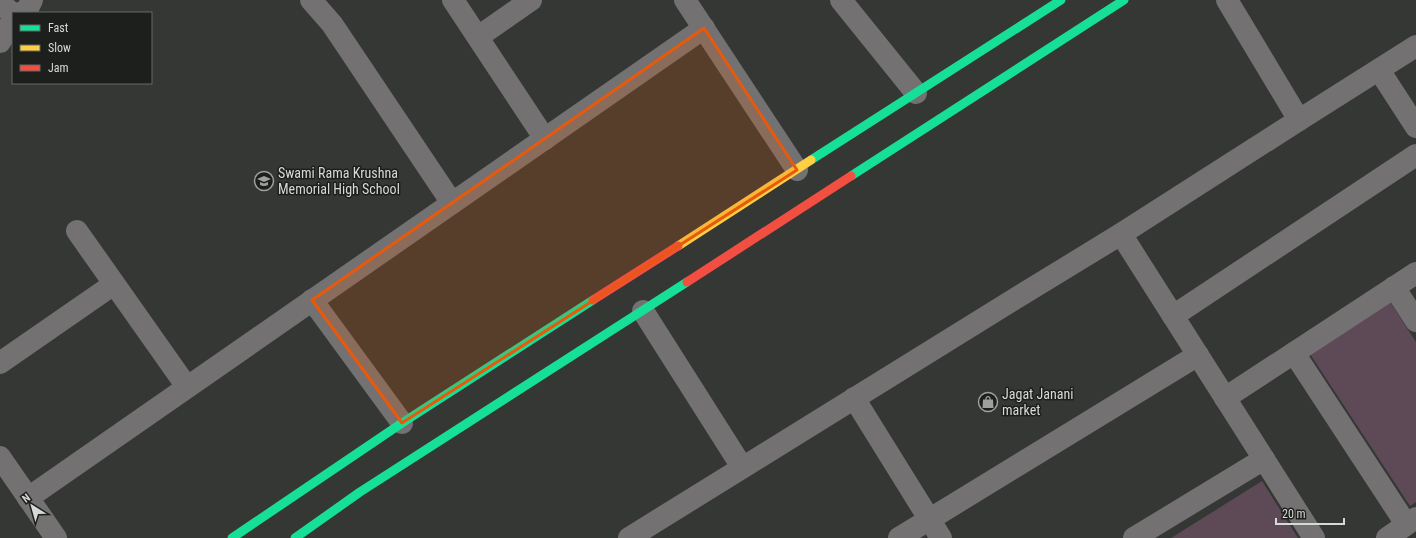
<svg xmlns="http://www.w3.org/2000/svg" width="1416" height="538" font-family="'Roboto Condensed',sans-serif">
<style>
.green{fill:#5e4957}
.lines{fill:none;stroke-linecap:round;stroke-linejoin:round}
.street{stroke:#737172;stroke-width:22}
.fast{stroke:#16e098;stroke-width:9}
.slow{stroke:#ffcf43;stroke-width:9}
.jam{stroke:#f24e42;stroke-width:9}
.marked{fill:#e8590c;fill-opacity:0.2;stroke:#e8590c;stroke-width:3;stroke-linejoin:round}
.labels{text-anchor:middle;stroke-width:3;stroke-linejoin:round;paint-order:stroke}
.poi-label{font-size:14px;fill:#d6d9d6;stroke:#1c1f1c;text-anchor:start}
</style>
<rect width="100%" height="100%" fill="#343734"/>
<g class="green">
<path d="M1390,302L1416,342V502L1410,506L1310,354Z"/>
<path d="M1262,481L1298,538H1171Z"/>
</g>
<g class="lines">
<g class="street">
<path d="M311,0L332,24L452,203"/>
<path d="M453,0L545,139"/>
<path d="M685,0L797,170"/>
<path d="M841,0L916,93"/>
<path d="M1227,0L1299,120"/>
<path d="M0,3L13,14"/>
<path d="M20,13L27,10L32,0"/>
<path d="M478,37L531,0"/>
<path d="M0,42L13,19"/>
<path d="M1379,70L1416,127"/>
<path d="M77,231L187,387"/>
<path d="M1121,234L1314,538"/>
<path d="M1394,287L1416,321"/>
<path d="M312,300L402,423"/>
<path d="M643,311L742,467"/>
<path d="M1173,316L1416,155"/>
<path d="M1294,353L1406,524"/>
<path d="M0,363L114,284"/>
<path d="M854,398L941,538"/>
<path d="M1225,398L1416,273"/>
<path d="M0,457L56,538"/>
<path d="M28,498L704,28"/>
<path d="M629,538L1013,300L1121,234L1299,120L1416,46"/>
<path d="M899,538L1198,355"/>
<path d="M1134,538L1264,459"/>
<path d="M1387,538L1416,518"/>
</g>
<g class="fast">
<path d="M811,160L1061,0"/>
<path d="M851,176L1124,0"/>
<path d="M232,538L402,423L593,300"/>
<path d="M295,538L360,492L687,282"/>
</g>
<path class="slow" d="M678,246L811,160"/>
<g class="jam">
<path d="M687,282L851,176"/>
<path d="M593,300L678,246"/>
</g>
</g>
<path class="marked" d="M704,28L797,170L402,423L312,300Z"/>
<defs>
<g id="school-ring" transform="scale(1)"><circle r="9.5" fill="#1c1f1c" stroke="#9da09d" stroke-width="1.5"/><path d="M0-5L7-2L0 1L-7-2ZM-4 1L0 2.5L4 1V4Q0 6-4 4Z" fill="#9da09d"/></g>
<g id="shop-ring" transform="scale(1)"><circle r="9.5" fill="#1c1f1c" stroke="#9da09d" stroke-width="1.5"/><path d="M-5-2.5h2.3a2.7 3.5 0 0 1 5.4 0H5L5.5 6h-11ZM-1.5-2.5h3a1.5 2.3 0 0 0-3 0Z" fill="#9da09d"/></g>
</defs>
<g fill-rule="evenodd">
<use href="#school-ring" x="264" y="181"/>
<use href="#shop-ring" x="988" y="402"/>
</g>
<g class="labels">
<g class="poi-label">
<text x="278" y="178">Swami Rama Krushna<tspan x="278" dy="16">Memorial High School</tspan></text>
<text x="1002" y="399">Jagat Janani<tspan x="1002" dy="16">market</tspan></text>
</g>
</g>
<rect x="12" y="12" width="140" height="72" fill="#1c1f1c" stroke="#666966"/>
<rect x="20" y="25" width="20" height="6" fill="#16e098" stroke="#666966"/>
<text x="48" y="32" font-size="12" fill="#d6d9d6">Fast</text>
<rect x="20" y="45" width="20" height="6" fill="#ffcf43" stroke="#666966"/>
<text x="48" y="52" font-size="12" fill="#d6d9d6">Slow</text>
<rect x="20" y="65" width="20" height="6" fill="#f24e42" stroke="#666966"/>
<text x="48" y="72" font-size="12" fill="#d6d9d6">Jam</text>
<g transform="translate(32 506) rotate(323)" stroke="#1c1f1c" stroke-width="3" paint-order="stroke">
<path d="M0-3L7 15L0 10L-7 15Z" fill="#d6d9d6"/>
<text y="-6" font-size="11" font-weight="bold" text-anchor="middle" fill="#d6d9d6">N</text>
</g>
<path d="M1276 518v6h68v-6" fill="none" stroke="#d6d9d6" stroke-width="2"/>
<text x="1282" y="518" font-size="12" fill="#d6d9d6" stroke="#1c1f1c" stroke-width="3" paint-order="stroke">20 m</text>
</svg>
